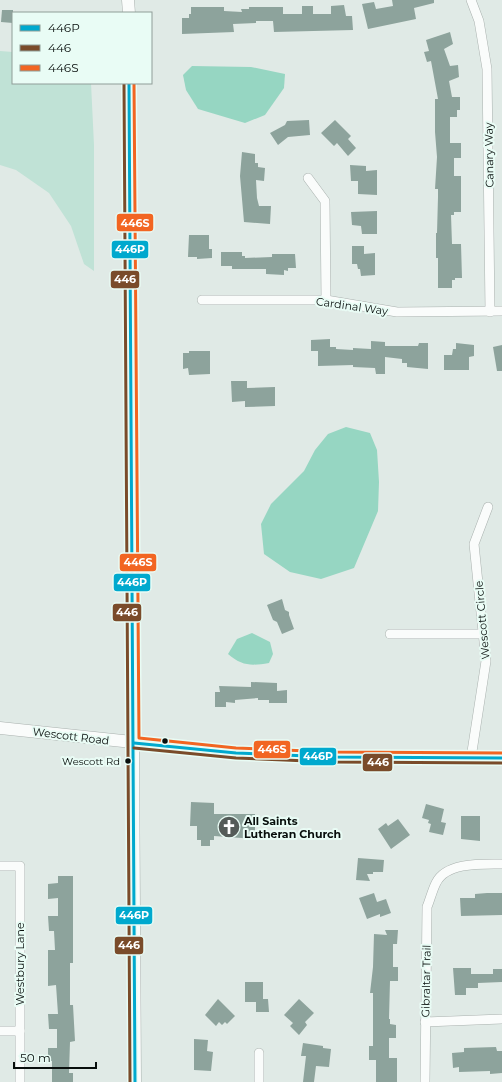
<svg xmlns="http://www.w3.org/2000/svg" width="502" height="1082" font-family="Montserrat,sans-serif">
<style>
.green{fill:#c0e2d6}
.water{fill:#96d6c2}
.building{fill:#8da39c}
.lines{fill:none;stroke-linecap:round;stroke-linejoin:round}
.minor-casing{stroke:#a9b1ae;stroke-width:10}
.tertiary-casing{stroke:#a9b1ae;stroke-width:13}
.minor{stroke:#fafcfb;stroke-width:9}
.tertiary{stroke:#fafcfb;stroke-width:12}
.bus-1-casing{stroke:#e9fcf5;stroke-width:6}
.bus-2-casing{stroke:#e9fcf5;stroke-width:6}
.bus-3-casing{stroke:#e9fcf5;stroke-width:6}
.bus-1{stroke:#00a9ce;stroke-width:3}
.bus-2{stroke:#7a4b2a;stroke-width:3}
.bus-3{stroke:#f26522;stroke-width:3}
.bus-dot{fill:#080e0c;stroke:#e9fcf5;stroke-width:1.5}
.labels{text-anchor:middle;stroke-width:4;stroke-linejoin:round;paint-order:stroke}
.bus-label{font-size:10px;fill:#080e0c;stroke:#e9fcf5;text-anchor:end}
.street-label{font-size:11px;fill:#080e0c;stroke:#e9fcf5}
.poi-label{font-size:11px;font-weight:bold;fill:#080e0c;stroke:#e9fcf5;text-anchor:start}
.line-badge{stroke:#e9fcf5;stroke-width:1.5}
.badge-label{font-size:11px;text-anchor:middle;font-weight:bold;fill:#fff}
</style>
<rect width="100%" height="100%" fill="#e0eae6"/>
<path class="green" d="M0,51L13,52V83H91L94,145V271L84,264L71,226L49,193L16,170L0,165Z"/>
<g class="water">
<path d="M192,66L251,67L285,74L284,88L265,115L245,123L198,109L186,90L183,75Z"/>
<path d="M346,427L370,433L377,450L379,482L378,511L354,568L321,579L290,572L264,554L261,524L271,504L304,471L315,450L328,434Z"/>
<path d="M252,633L270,642L273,654L269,663C251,666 242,666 228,654L237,639Z"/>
</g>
<g class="building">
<path d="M392,0H434V3L414,8L416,19L368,29L362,4L374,2L376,9L393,6Z"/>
<path d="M344,5L346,16H352L353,30L274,32L273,21H256V23L233,24L234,32L182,34V18H189V14H191V7H224V11L242,12L241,9H249V7H283V14H302V6H313V14H331V6Z"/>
<path d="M2,10H13V23L1,22Z"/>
<path d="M450,32L453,44L444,49L450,66L458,65L459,77L449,81L452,97H460V110H457V117H450V143H461V158H454V176H461V212H454V215H451L452,244H461L462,278H455V280H452V288H438V258H436V233H437L438,197V189H435L437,157L435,132V99H438L431,61L427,62L424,52L429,51L426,40Z"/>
<path d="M309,120L310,135L288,137L278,145L270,133L285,125L287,121Z"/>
<path d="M335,120L351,136L348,139L356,148L348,156L337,143L334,146L321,133Z"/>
<path d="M242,152L255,154V163H258V167L265,168L264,181L256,180L257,198L259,206H271L270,224L244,222L240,176Z"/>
<path d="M350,165L366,166V171L377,170V195L358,194V181H351Z"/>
<path d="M377,211V234H362L361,226L352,225L351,212Z"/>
<path d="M189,235H209V249H212V258L197,259V257H188Z"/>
<path d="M352,246H364V254L375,253V275L361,276L360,269H358L357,264H352Z"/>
<path d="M221,252H242V256H245V258L272,257V254H295L296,268H288V271L284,270V275L266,274V269H232V266H221Z"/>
<path d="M330,339V347H336V349L353,350V348L371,349V341L385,342V346H418L419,343H428V369L407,367V363H402V359L385,357V374H376L375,368L353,367V365L318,366V351H311V340Z"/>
<path d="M456,343L474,345V356L469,357V370H444V355H452L453,349H456Z"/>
<path d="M502,345V371H497L493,347Z"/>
<path d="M189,351H210V374L189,375L188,368L183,369V353H189Z"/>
<path d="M231,381H247V388L275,387V406L245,407V401L232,402Z"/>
<path d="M282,599L285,610L289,612V615L294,629L282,634L277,622L273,620L267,605Z"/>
<path d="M251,682L277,683V691L287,690V703H269V700H258V698L235,700V703L226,702V707H215V692H220L219,686L251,687Z"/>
<path d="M191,802L214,803V814H255V839L214,836V840H210V846H201V840H197V826H190Z"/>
<path d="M426,804L444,809L441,822L446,823L443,835L429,832L431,824L428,823L429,820L422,818Z"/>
<path d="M461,816H480V841L461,839Z"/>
<path d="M398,819L410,835L391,849L378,829L386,823L388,826Z"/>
<path d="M358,858L384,860L383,872H373V874H367L370,881L356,880Z"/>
<path d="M58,876H73V963H70V1005H73L75,1041L70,1042L69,1073H73V1082H52V1061H48V1048H57V1029H49L48,1014H58L56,985L48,986V950H55L54,931H49L48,916H58V898L48,899V884L58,883Z"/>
<path d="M374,893L377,902L386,899L391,913L380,917V914L367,919L359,898Z"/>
<path d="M487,893H502V915L461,916L460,898H475V894Z"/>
<path d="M385,930H398L397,944H393V967H398V981H390L389,1019H390V1024L396,1025V1038H389V1058H397V1082H376V1060H369V1046H373V993H370L373,967L374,934L387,935Z"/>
<path d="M453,968H471V974H493V969H502V982L478,983V988H466V995H455Z"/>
<path d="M245,982H263V999H268L269,1012H256V1002H245Z"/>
<path d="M218,999L235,1016L227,1024L225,1022L222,1025L219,1022L216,1026L205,1015Z"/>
<path d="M299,999L314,1013L305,1022L307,1025L299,1035L290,1026L293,1023L284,1015Z"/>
<path d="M194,1039L208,1040L207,1051L213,1052L211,1071L194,1070Z"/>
<path d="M303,1043L323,1046V1048L331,1049L329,1067L316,1066L314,1082H303L306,1056H301Z"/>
<path d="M496,1047L497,1051H502V1073L490,1074V1071L459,1072V1067L453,1068L452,1053L464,1052V1048Z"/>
</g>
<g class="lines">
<g class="minor-casing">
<g id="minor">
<path d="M471,0L479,21L487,69L490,312"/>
<path d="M308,178L325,201L326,300"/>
<path d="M202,300H326L397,312L502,311"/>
<path d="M390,634H483"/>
<path d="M471,758L486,661L474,544L488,507"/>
<path d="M0,866H20V1082"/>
<path d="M425,1022L502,1019"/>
<path d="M0,1031H20"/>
<path d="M259,1053V1082"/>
<path d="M425,1082L427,907C430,900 432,891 436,883C446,862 482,864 502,864"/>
</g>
</g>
<g class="tertiary-casing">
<g id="tertiary">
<path d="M128,0L129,13"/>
<path d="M129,83L135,1082"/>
<path d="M0,728L236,753L332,757L502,758"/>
</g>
</g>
<use href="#minor" class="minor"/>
<use href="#tertiary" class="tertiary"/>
<g class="bus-1-casing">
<g id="bus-1">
<path d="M129,83L135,1082"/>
<path d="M134,743L236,753L332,757L502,758"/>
</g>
</g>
<g class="bus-2-casing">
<g id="bus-2">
<path d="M124,83L130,1082"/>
<path d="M134,748L236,758L332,762L502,763"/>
</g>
</g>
<g class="bus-3-casing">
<path id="bus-3" d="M134,83L139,738L236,748L332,752L502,753"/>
</g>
<use href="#bus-1" class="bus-1"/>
<use href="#bus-2" class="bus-2"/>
<use href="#bus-3" class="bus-3"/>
</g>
<defs>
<g id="church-disc" transform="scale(1.15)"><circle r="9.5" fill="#545b58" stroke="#e9fcf5"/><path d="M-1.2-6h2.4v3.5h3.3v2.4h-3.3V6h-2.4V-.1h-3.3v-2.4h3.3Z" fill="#fff"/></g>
</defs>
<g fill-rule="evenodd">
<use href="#church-disc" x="229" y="827"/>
</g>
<g class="bus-dot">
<circle cx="165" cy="741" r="3.5"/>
<circle cx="128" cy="761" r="3.5"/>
</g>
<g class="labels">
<g class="bus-label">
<text x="120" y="765">Wescott Rd</text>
</g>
<g class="street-label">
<text transform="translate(489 155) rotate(-91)" y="4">Canary Way</text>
<text transform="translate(352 306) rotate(8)" y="4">Cardinal Way</text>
<text transform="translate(482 620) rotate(-95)" y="4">Wescott Circle</text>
<text transform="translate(71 736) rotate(7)" y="4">Wescott Road</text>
<text transform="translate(20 964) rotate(-90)" y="4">Westbury Lane</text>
<text transform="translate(426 981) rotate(-89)" y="4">Gibraltar Trail</text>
</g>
<g class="poi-label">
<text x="244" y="825">All Saints<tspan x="244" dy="13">Lutheran Church</tspan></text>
</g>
</g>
<g class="line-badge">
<rect x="116" y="213" width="38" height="19" rx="4" fill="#f26522"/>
<rect x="111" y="240" width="38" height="19" rx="4" fill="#00a9ce"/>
<rect x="110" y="270" width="30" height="19" rx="4" fill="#7a4b2a"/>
<rect x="119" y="553" width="38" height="19" rx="4" fill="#f26522"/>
<rect x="113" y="573" width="38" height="19" rx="4" fill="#00a9ce"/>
<rect x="112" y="603" width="30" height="19" rx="4" fill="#7a4b2a"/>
<rect x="253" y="740" width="38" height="19" rx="4" fill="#f26522"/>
<rect x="299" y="747" width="38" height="19" rx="4" fill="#00a9ce"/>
<rect x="362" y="753" width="31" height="19" rx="4" fill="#7a4b2a"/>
<rect x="115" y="906" width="38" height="19" rx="4" fill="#00a9ce"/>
<rect x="114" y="936" width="30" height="19" rx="4" fill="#7a4b2a"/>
</g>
<g class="badge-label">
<text x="135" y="227">446S</text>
<text x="130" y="253">446P</text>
<text x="125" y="283">446</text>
<text x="138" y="566">446S</text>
<text x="132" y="586">446P</text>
<text x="127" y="616">446</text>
<text x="272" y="753">446S</text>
<text x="318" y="760">446P</text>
<text x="378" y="766">446</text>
<text x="134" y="919">446P</text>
<text x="129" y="949">446</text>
</g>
<rect x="12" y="12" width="140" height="72" fill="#e9fcf5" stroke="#8f9d98"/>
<rect x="20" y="25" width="20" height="6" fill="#00a9ce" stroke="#8f9d98"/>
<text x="48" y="32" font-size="12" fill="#080e0c">446P</text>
<rect x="20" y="45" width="20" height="6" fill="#7a4b2a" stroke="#8f9d98"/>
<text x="48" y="52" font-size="12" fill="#080e0c">446</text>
<rect x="20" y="65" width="20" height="6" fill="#f26522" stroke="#8f9d98"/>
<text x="48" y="72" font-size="12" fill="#080e0c">446S</text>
<path d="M14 1062v6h82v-6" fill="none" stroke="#080e0c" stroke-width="2"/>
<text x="20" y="1062" font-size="12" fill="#080e0c" stroke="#e9fcf5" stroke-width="3" paint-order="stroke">50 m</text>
</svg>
